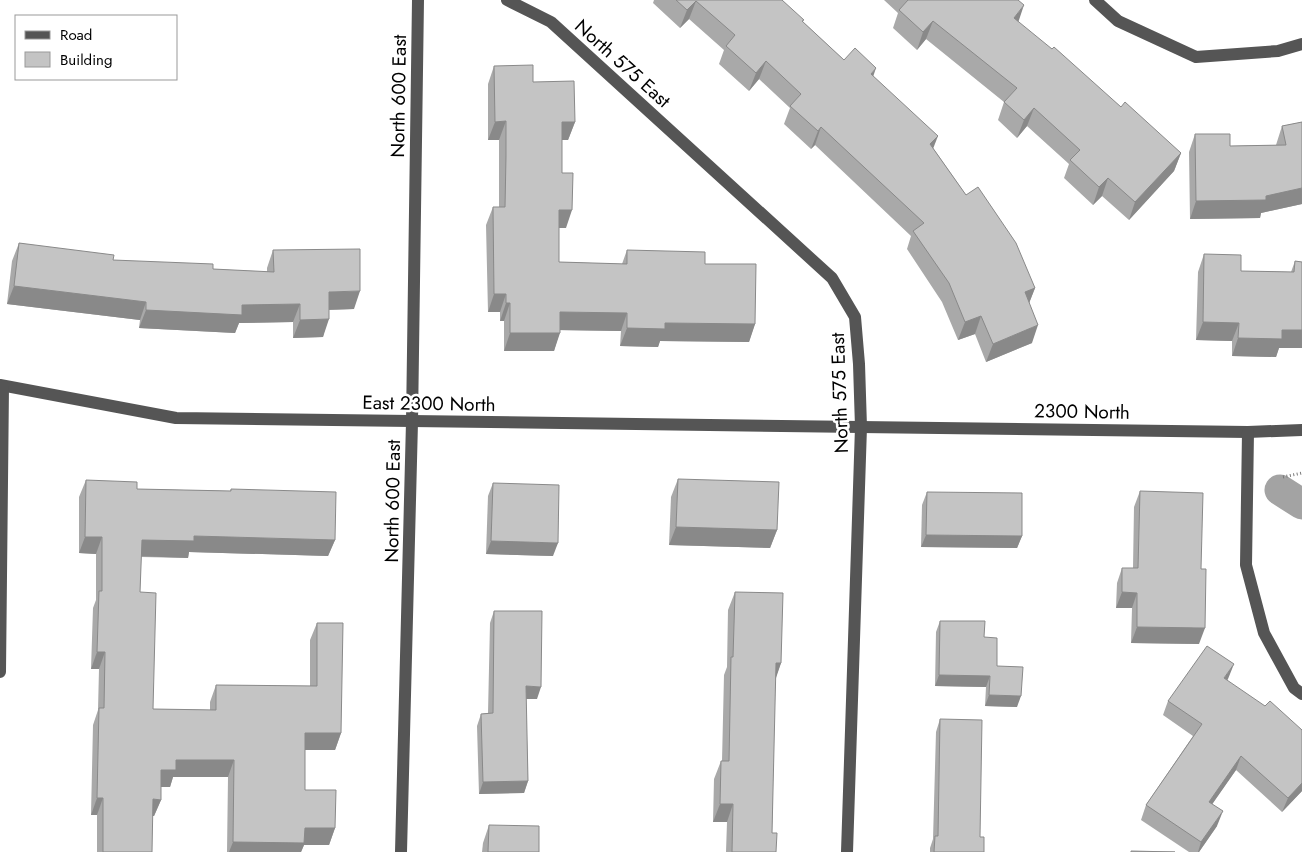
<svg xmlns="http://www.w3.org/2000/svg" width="1302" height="852" font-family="Jost,sans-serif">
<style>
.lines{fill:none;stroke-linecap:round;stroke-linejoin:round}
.canal{stroke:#a3a3a3;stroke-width:31}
.path{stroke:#777;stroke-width:3;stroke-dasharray:1 2.5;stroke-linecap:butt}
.minor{stroke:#555;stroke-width:12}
.wall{fill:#a9a9a9}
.shaded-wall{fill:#898989}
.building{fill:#c4c4c4;stroke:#898989}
.labels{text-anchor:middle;stroke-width:5;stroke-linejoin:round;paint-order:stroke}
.street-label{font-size:19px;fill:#000;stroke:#fff}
</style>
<rect width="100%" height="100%" fill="#fff"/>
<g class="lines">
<path class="canal" d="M1280,490L1302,504"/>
<path class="path" d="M1283,477L1302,473"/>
<g class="minor">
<path d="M507,0L551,22L832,278L855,317L859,364L861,427L847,852"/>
<path d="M1095,0L1118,21L1196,57L1278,51L1302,44"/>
<path d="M0,385L176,418L1248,432L1302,430"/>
<path d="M1248,432L1246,565L1264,633L1294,688L1302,694"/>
<path d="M0,672L3,386"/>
<path d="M401,852L412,422L418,0"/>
</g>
</g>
<g class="wall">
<path d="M654,0H782L803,22L844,60L873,76L933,148L966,195L1035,288L1029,303L1032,343L986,362L975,334L958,340L942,302L907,249L911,236L815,145L811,149L784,124L790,108L759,79L749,91L719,64L724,50L689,19L680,28L653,3Z"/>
<path d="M884,0H1018V22L1121,107L1181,153L1174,171L1129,220L1102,196L1093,205L1064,178L1069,164L1027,126L1017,138L998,120L1004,102L926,39L917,50L893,28L898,13Z"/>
<path d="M494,66L533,82L575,122L568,140H562V173L566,228H559V262L622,264L627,250L705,264L755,324L749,342L660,341L658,347L620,346L621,331L560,330L554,351H504V321H500V312H488L486,225L493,207H499V140H488V84Z"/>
<path d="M1302,122V204L1261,213L1260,218L1190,219L1189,152L1195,134L1230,146L1276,145L1282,126Z"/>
<path d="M19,243L113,260L213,269L267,272V268L273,250L354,309L329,310L323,337L293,338V322L239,323L235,333L139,328L140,320L7,304L12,261Z"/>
<path d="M1204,254L1241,271L1291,272L1295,261L1302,262V348H1279L1276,357L1232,356V341L1196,340L1198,272Z"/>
<path d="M678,479L777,530L770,548L669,545L671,497Z"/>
<path d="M86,480L137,489L230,491L231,489L335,540L328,556L189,552L188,558L141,557L140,592L153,709L210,710V702L216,685L310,686V640L317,623L341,733L335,750H305V790L335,828L329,845H304L301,852H227L228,777H173L170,787H161V800L154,816H152V852H97V815H91L93,725L98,710L99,669H91L93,608L96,600V554L79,553V497Z"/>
<path d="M493,483L553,556L486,554L488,496Z"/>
<path d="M1140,491L1199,644L1131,643L1132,608H1116L1117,583L1122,568H1133L1134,507Z"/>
<path d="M927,492L1022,536L1017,548L921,547L922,505Z"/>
<path d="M735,592L781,663L775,679L772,833L776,852H726L727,822H713L714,779L721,761H722L724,675L727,667L728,610Z"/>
<path d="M494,611L537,699H526L528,781L524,793L479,794L477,726L481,714L488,713L490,623Z"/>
<path d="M940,621L984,637L997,666L1017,707L985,706L986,687L935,686L936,632Z"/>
<path d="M1228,679L1227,680L1302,791L1282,812L1236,770L1212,804L1217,826L1199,852H1189L1141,820L1146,805L1193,736L1163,715L1168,701Z"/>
<path d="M940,719L980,837L984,852H930V848L933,839L936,732Z"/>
<path d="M489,825L539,852H482L483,843Z"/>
</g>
<g class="shaded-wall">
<path d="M696,1L689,19L680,28L687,10Z"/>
<path d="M1024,5L1018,23L1014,18Z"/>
<path d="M933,21L926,39L917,50L923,32Z"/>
<path d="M766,61L759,79L749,91L756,73Z"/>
<path d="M876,68L870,86L871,74Z"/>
<path d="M1034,108L1027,126L1017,138L1024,120Z"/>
<path d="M506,121L499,140H488L495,122Z"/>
<path d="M562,122H575L568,140H555Z"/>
<path d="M821,127L815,145L811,149L818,131Z"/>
<path d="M938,136L931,154L930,144Z"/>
<path d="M1181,153L1174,171L1129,220L1135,202Z"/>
<path d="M1108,178L1102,196L1093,205L1099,187Z"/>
<path d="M1302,188V204L1261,213L1260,218L1190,219L1196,201L1266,196Z"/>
<path d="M559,210H572L566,228H553Z"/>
<path d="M14,286L146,302L140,320L7,304Z"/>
<path d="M1035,288L1028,306L1025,292Z"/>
<path d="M360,291L354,309L322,310L329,292Z"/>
<path d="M494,294H506L500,312H488Z"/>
<path d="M506,303H510L504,321H500Z"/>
<path d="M300,304L293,322L239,323L235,333L139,328L146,310L242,305Z"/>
<path d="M560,312L627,313L621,331L554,330Z"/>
<path d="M981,316L975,334L958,340L965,322Z"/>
<path d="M329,319L323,337L293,338L300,320Z"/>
<path d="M1203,322L1239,323L1232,341L1196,340Z"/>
<path d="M665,323L755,324L749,342L660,341L658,347L620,346L627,328Z"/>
<path d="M1038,325L1032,343L986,362L993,344Z"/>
<path d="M1282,330H1302V348H1279L1276,357L1232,356L1238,338Z"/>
<path d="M510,333H560L554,351H504Z"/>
<path d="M676,527L777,530L770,548L669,545Z"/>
<path d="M926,535L1022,536L1017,548L921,547Z"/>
<path d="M194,536L335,540L328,556L189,552L188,558L136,556L142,540Z"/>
<path d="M85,537H102L96,554L79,553Z"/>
<path d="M491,541L558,543L553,556L486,554Z"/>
<path d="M1122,592L1137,593L1132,608H1116Z"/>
<path d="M1137,627L1205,628L1199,644L1131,643Z"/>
<path d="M97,652H105L99,669H91Z"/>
<path d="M776,663H781L775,681Z"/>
<path d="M1234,664L1228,679L1218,692L1224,678Z"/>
<path d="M939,675L990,676L986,687L935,686Z"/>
<path d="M526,686L541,687L537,699H521Z"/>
<path d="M989,695L1021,696L1017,707L985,706Z"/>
<path d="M305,733H341L335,750H299Z"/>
<path d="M1241,756L1236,770L1204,816L1209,802Z"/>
<path d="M176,760H234L228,777H173L170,787H155L161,770Z"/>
<path d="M528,781L524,793L479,794L483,782Z"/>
<path d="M1302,783V791L1282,812L1288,798Z"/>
<path d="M97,798H103L97,815H91Z"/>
<path d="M153,799L161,800L154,816H146Z"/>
<path d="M720,804H733L727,822H713Z"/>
<path d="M1223,811L1217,826L1199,852H1198L1201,842Z"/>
<path d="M305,828H335L329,845H304L301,852H229L233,842Z"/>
</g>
<g class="building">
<path d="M676,0H782L804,20L802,21L844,60L855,48L876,68L871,74L938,136L930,144L966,195L978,187L1016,243L1035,288L1025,292L1038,325L993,344L981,316L965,322L949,283L913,231L924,223L821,127L818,131L790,106L801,94L766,61L756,73L726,46L735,35L696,1L687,10Z"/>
<path d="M908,0H1018L1024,5L1014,18L1052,49L1054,47L1121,107L1125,102L1181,153L1135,202L1108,178L1099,187L1070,160L1080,150L1034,108L1024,120L1004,102L1017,88L933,21L923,32L899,10Z"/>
<path d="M533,65V82L574,81L575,122H562V173H573L572,210H559V262L627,264V250L705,252V264H756L755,324L665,323V329L627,328V313L560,312V333H510V303H506V294H494L493,207H505L506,156V121L495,122L494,66Z"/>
<path d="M1302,122V188L1266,196V200L1196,201L1195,134H1230V146L1286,145L1282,126Z"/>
<path d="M19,243L114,255L113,260L213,264V269L274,272L273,250L360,249V291L329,292V319L300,320V304L242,305V315L146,310V302L14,286Z"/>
<path d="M1204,254L1241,255V271L1294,272L1295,261L1302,262V330H1282V339L1238,338L1239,323L1203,322Z"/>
<path d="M678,479L779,482L777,530L676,527Z"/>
<path d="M86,480L137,482V489L231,491V489L336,492L335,540L194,536V541L142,540L140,592L156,593L153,709L216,710V685L317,686V623H343L341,733H305V790H336L335,828H305L304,843L233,842L234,760H176V770H161V800L153,799L152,852H103V798H97L99,708H104L105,652H97L99,591H102V537H85Z"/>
<path d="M493,483L559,485L558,543L491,541Z"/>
<path d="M1140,491L1203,493L1201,569H1206L1205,628L1137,627V593L1122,592V568H1138Z"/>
<path d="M927,492L1022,493V536L926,535Z"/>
<path d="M735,592L783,593L781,663H776L772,833H777L776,852H732L733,804H720L721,761H729L731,657H733Z"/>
<path d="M494,611H542L541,687L526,686L528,781L483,782L481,714L493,713Z"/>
<path d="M940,621H985L984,637L997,638V666L1023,667L1021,696L989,695L990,676L939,675Z"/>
<path d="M1207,646L1234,664L1224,678L1265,706L1270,701L1302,730V783L1288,798L1241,756L1209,802L1223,811L1201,842L1146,805L1202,724L1168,701Z"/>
<path d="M940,719L982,720L980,837H984V852H934L935,836H938Z"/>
<path d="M489,825L539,826V852H488Z"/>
<path d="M1131,851L1175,852H1131Z"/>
</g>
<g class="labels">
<g class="street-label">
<text transform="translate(623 63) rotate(42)" y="7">North 575 East</text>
<text transform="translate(398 96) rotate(-89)" y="7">North 600 East</text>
<text transform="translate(839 393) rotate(-92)" y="7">North 575 East</text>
<text transform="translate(429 403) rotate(1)" y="7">East 2300 North</text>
<text transform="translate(1082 411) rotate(1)" y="7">2300 North</text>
<text transform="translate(392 501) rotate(-89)" y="7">North 600 East</text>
</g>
</g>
<rect x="15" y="15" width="162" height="65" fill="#ffffff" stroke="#999999"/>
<rect x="25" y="31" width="25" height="8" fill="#555555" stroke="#999999"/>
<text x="60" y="40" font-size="15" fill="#000000">Road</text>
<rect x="25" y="52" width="25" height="15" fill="#c4c4c4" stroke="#999999"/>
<text x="60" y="65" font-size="15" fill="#000000">Building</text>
</svg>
